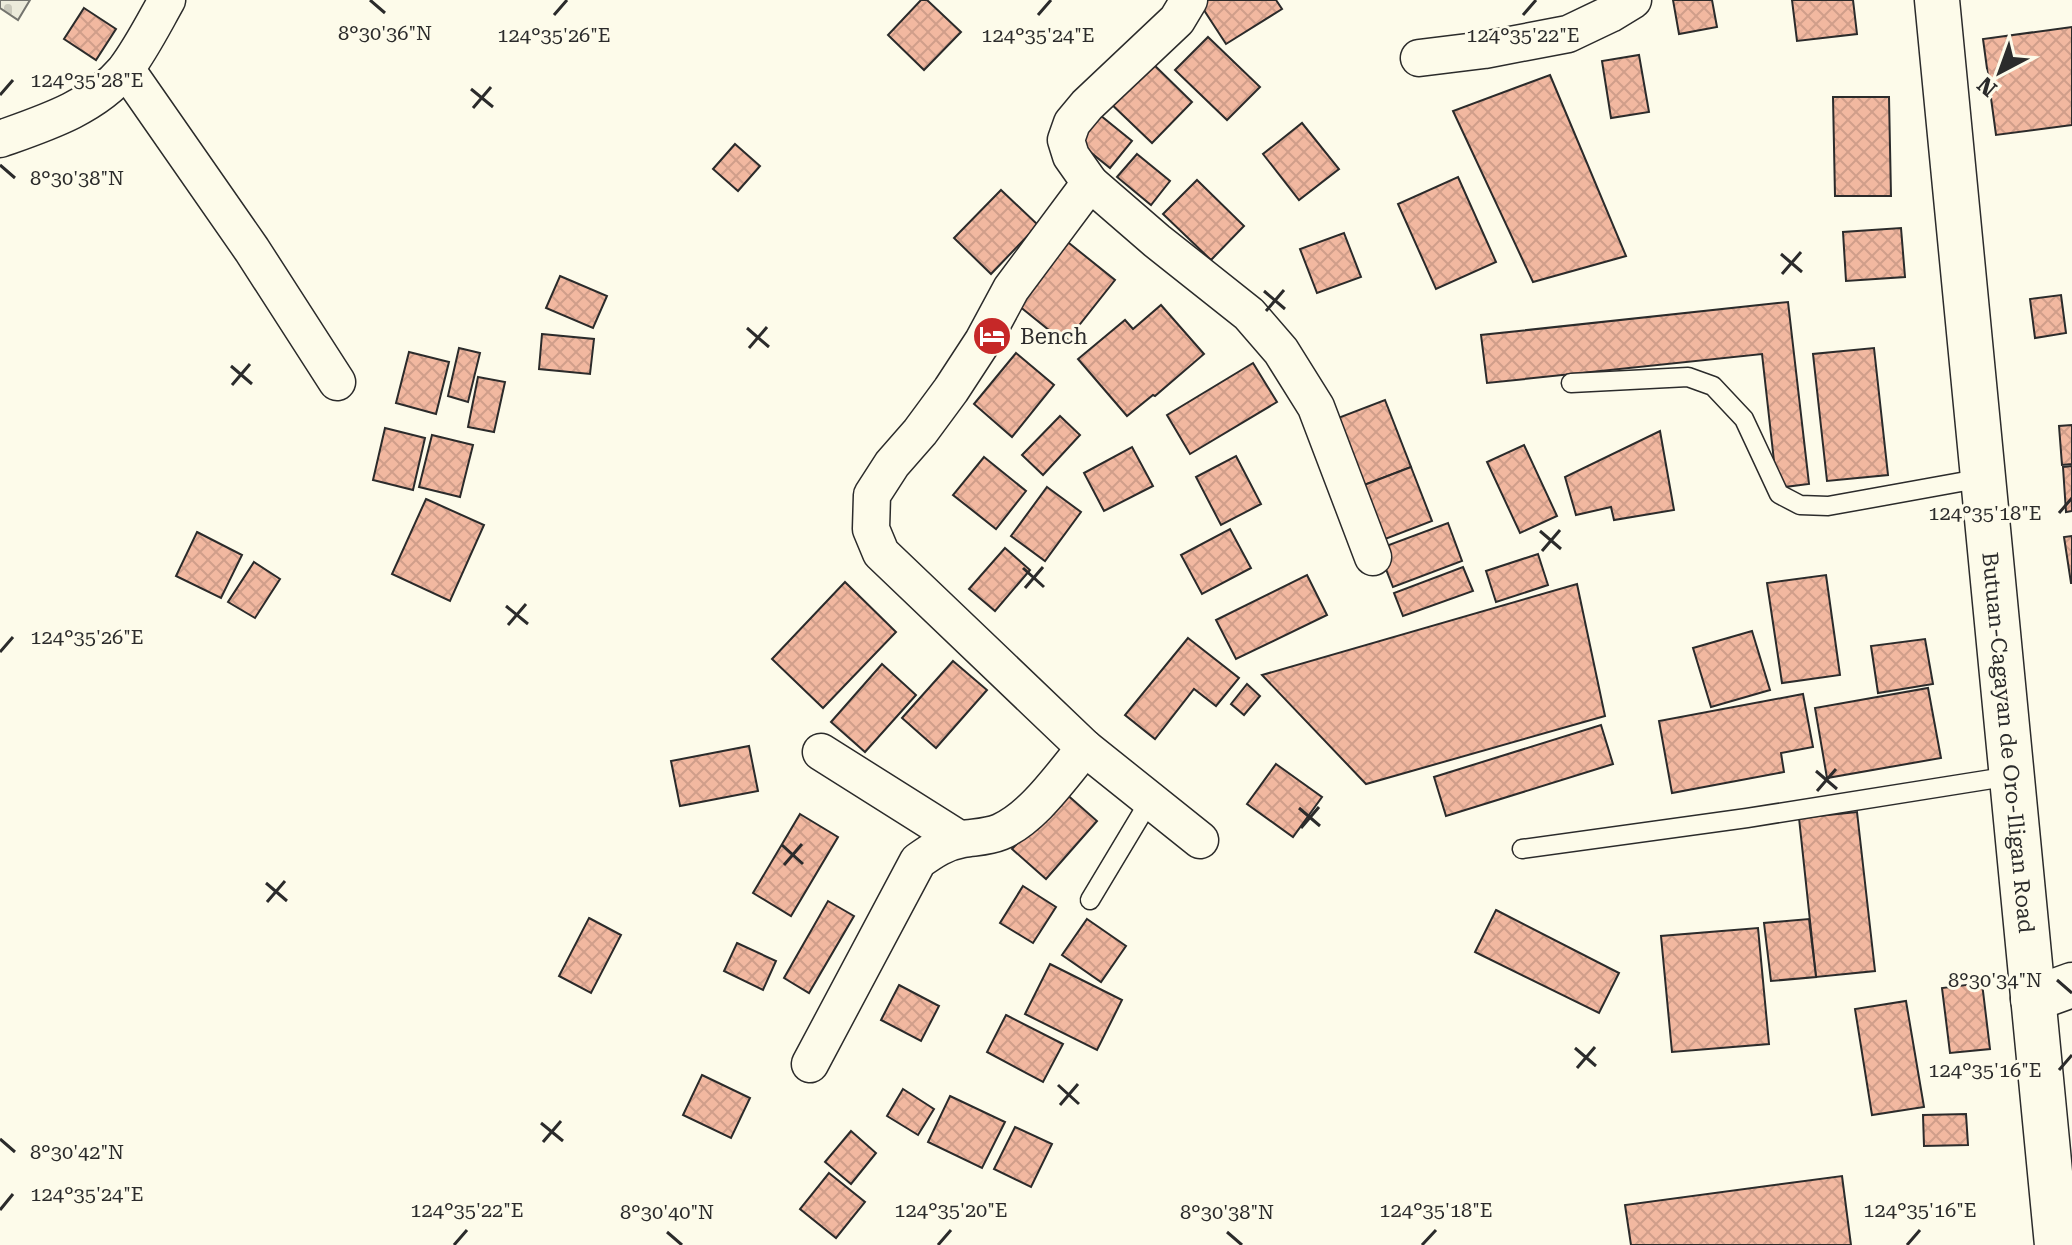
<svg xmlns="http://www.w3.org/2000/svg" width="2072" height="1245" font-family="'Roboto Serif',serif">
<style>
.cemetery{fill:url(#cemetery-stones);stroke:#74746e;stroke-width:2}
.building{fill:url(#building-cross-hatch);stroke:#2b2b2b;stroke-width:2}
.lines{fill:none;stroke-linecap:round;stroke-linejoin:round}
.lane-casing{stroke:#2b2b2b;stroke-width:21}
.street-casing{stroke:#2b2b2b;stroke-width:39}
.secondary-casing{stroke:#2b2b2b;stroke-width:47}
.highway-casing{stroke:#2b2b2b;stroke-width:47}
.lane{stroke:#fdfbea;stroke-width:18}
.street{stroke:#fdfbea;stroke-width:36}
.secondary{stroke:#fdfbea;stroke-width:44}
.highway{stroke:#fdfbea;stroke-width:44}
.ticks{fill:none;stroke:#2b2b2b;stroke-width:3}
.labels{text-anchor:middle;stroke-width:6;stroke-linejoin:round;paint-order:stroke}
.poi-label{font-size:22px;fill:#2b2b2b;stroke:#fdfbea;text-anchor:start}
.street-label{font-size:22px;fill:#2b2b2b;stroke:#fdfbea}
.ticks-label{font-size:20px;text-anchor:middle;fill:#2b2b2b;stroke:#fdfbea;stroke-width:6;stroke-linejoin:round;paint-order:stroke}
</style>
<defs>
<pattern id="cemetery-stones" width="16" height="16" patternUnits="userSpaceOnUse" patternTransform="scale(2)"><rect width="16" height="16" fill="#ecebdb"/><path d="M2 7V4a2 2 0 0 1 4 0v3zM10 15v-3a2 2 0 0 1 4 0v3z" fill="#cbcabc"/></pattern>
<pattern id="building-cross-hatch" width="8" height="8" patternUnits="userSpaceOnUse" patternTransform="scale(2)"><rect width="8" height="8" fill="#f2b8a0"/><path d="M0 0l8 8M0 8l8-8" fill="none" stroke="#d09e8a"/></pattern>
</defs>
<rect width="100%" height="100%" fill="#fdfbea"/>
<path class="cemetery" d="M0,0H30L18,20L0,8Z"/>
<g class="building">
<path d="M921,0H927L961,32L924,70L888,35Z"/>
<path d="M1206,0H1276L1282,9L1226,44L1200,4Z"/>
<path d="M1673,0H1712L1717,27L1679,34Z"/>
<path d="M1792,0H1853L1857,34L1797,41Z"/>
<path d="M84,8L116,29L96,60L64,39Z"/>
<path d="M2072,27V125L1996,135L1983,39Z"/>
<path d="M1208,37L1260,87L1227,120L1175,70Z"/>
<path d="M1639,55L1649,112L1611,118L1602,61Z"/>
<path d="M1147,58L1192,102L1152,143L1107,100Z"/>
<path d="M1550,75L1626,256L1533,282L1453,111Z"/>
<path d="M1833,97H1889L1891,196H1835Z"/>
<path d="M1095,111L1132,141L1110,168L1073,138Z"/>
<path d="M1302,123L1339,169L1299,200L1263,154Z"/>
<path d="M735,144L760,166L738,191L713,169Z"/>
<path d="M1137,154L1170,181L1151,205L1117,177Z"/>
<path d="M1458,177L1496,262L1436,289L1398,204Z"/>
<path d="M1197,180L1244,226L1211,260L1163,214Z"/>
<path d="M1001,190L1038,225L991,274L954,238Z"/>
<path d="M1901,228L1905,277L1846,281L1843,232Z"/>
<path d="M1344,233L1361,277L1317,293L1300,249Z"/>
<path d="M1059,235L1115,280L1065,343L1008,297Z"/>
<path d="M560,276L607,296L593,328L546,308Z"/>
<path d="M2061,295L2066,333L2035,338L2030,299Z"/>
<path d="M1788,302L1809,484L1777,488L1762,354L1487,383L1481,335Z"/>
<path d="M1161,305L1204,354L1155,396L1153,395L1127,416L1078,359L1125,320L1133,329Z"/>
<path d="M542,334L594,339L590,374L539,369Z"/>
<path d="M459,348L480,353L468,402L448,396Z"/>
<path d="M1874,348L1888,475L1827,481L1813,354Z"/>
<path d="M409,352L449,362L436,414L396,403Z"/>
<path d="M1016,353L1054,385L1012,437L974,404Z"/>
<path d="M1253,363L1277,402L1190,454L1167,415Z"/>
<path d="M478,377L505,382L494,432L468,427Z"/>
<path d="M1385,400L1411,467L1364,485L1338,418Z"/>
<path d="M1060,416L1080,435L1043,475L1022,455Z"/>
<path d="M2072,425V464L2062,465L2059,426Z"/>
<path d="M385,428L425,438L413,490L373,480Z"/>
<path d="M1660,431L1674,510L1614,520L1611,507L1576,515L1565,477Z"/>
<path d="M432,435L473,445L460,497L419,487Z"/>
<path d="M1524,445L1557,516L1520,533L1487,462Z"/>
<path d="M1132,447L1153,486L1104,511L1084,473Z"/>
<path d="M1236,456L1261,504L1221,525L1196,477Z"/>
<path d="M984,457L1026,491L996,529L953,495Z"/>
<path d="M2072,466V511L2066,512L2063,467Z"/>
<path d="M1411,467L1432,521L1380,541L1359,487Z"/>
<path d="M1047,487L1081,512L1045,561L1011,536Z"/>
<path d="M426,499L484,525L450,601L392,574Z"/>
<path d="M1448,523L1462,561L1393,587L1378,549Z"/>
<path d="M1230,529L1251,568L1202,594L1181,555Z"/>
<path d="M197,532L242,555L221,598L176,576Z"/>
<path d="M2072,536V583H2071L2064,537Z"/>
<path d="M1005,548L1030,570L995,611L969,589Z"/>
<path d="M1538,554L1548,585L1496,602L1486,571Z"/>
<path d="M254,562L280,579L255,618L228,602Z"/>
<path d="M1463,567L1473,591L1403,616L1394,593Z"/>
<path d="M1307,575L1327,615L1236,659L1216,620Z"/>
<path d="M1826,575L1840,675L1782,683L1767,583Z"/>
<path d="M845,582L896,632L823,708L772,659Z"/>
<path d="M1577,584L1605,716L1366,784L1262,675Z"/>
<path d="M1752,631L1770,690L1711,707L1693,648Z"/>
<path d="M1188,638L1239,678L1216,706L1194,689L1155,739L1125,715Z"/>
<path d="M1925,639L1933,684L1878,693L1871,646Z"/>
<path d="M953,661L987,690L936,748L902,718Z"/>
<path d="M882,664L916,695L865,752L831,722Z"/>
<path d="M1247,684L1260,696L1244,715L1231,704Z"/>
<path d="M1928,688L1941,758L1827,778L1815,708Z"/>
<path d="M1803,694L1813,747L1781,753L1784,772L1672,793L1659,721Z"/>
<path d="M1601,725L1613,764L1446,816L1434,777Z"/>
<path d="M749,746L758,791L680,806L671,761Z"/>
<path d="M1276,764L1322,797L1293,837L1247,804Z"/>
<path d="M1064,792L1097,821L1046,879L1012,849Z"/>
<path d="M1857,812L1875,971L1816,977L1799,818Z"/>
<path d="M800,814L838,837L791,916L753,893Z"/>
<path d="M1023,886L1056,907L1033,943L1000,923Z"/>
<path d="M828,901L854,916L809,993L784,978Z"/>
<path d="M1496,910L1619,973L1599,1013L1475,952Z"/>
<path d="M589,918L621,935L591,993L559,976Z"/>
<path d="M1087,919L1126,946L1101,982L1062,955Z"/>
<path d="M1809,919L1816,977L1771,981L1764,923Z"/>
<path d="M1758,928L1769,1044L1672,1052L1661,936Z"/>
<path d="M737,943L776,961L763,990L724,971Z"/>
<path d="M1050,964L1122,1000L1097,1050L1025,1014Z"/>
<path d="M1982,983L1990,1049L1950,1053L1942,988Z"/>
<path d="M899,985L939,1006L921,1041L881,1020Z"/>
<path d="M1906,1001L1924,1107L1872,1115L1855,1009Z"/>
<path d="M1006,1015L1063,1044L1043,1082L987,1052Z"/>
<path d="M702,1075L750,1098L731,1138L683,1115Z"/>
<path d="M903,1089L934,1109L918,1135L887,1116Z"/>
<path d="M950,1096L1005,1122L982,1168L928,1142Z"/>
<path d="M1966,1114L1968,1145L1924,1146L1923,1115Z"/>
<path d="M1015,1127L1052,1144L1031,1187L994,1169Z"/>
<path d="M851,1131L876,1153L851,1184L825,1162Z"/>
<path d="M829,1173L865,1202L836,1238L800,1209Z"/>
<path d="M1842,1176L1851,1245H1631L1625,1205Z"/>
</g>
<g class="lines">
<g class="lane-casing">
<g id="lane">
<path d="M1571,383L1688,377L1713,386L1744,419L1779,494L1800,505L1828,506L1983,478"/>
<path d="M1522,849L1747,818L2011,776"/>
<path d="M1090,900L1150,800"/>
</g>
</g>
<g class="street-casing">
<g id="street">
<path d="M1189,0L1177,20L1087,105L1072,123L1066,140L1071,156L1090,183L1157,241L1249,314L1281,351L1316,407L1373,557"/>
<path d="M1419,58L1484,50L1568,34L1610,14L1633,0"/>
<path d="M126,69L252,250L337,382"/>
<path d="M0,139C45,123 93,108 125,70C141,49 154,23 167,0"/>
<path d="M1090,183L1011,289L983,341L951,390L920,432L892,464L872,495L871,529L881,553L1085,748L1200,840"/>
<path d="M821,752L959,839"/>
<path d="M810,1064L918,861C932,851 945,842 963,839C975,837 988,837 1000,832C1034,817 1061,776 1085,748"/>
</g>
</g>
<g class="secondary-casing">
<path id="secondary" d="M2033,999L2072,985"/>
</g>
<g class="highway-casing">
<g id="highway">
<path id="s1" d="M1937,0L2057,1245"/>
</g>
</g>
<use href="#lane" class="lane"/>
<use href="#street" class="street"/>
<use href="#secondary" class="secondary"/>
<use href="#highway" class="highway"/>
</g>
<path class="ticks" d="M370,0L385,13M554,15L567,0M1038,15L1051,0M1523,15L1536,0M471,89L493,107M0,95L13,80M473,108L491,87M0,165L15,178M1781,254L1802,272M1782,274L1801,252M1264,291L1285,309M1266,311L1284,290M747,328L769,347M749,348L767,327M231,366L252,384M232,385L250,364M2059,513L2072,498M1540,531L1561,549M1542,551L1560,530M1023,568L1044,587M1025,588L1043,567M506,606L528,624M508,625L526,604M0,652L13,637M1816,771L1837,789M1817,791L1836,769M1299,808L1320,826M1301,828L1319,807M782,845L803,864M784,865L802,844M266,883L287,901M267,902L285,881M2057,980L2072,993M1575,1048L1596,1066M1577,1068L1595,1047M2059,1070L2072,1055M1058,1085L1079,1104M1060,1105L1078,1084M541,1123L563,1141M0,1139L15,1152M543,1142L561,1121M0,1210L13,1194M667,1232L682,1245M1227,1232L1242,1245M454,1245L467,1230M938,1245L951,1230M1422,1245L1436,1230M1907,1245L1920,1230"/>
<defs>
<g id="hotel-disc" transform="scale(2)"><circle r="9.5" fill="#c62828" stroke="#fdfbea"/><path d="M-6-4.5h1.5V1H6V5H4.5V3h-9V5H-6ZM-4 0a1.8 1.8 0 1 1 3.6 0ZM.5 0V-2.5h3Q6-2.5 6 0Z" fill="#fff"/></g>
</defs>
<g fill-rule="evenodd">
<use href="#hotel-disc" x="992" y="336"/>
</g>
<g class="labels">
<g class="poi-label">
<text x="1020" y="344">Bench</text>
</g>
<g class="street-label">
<text dy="8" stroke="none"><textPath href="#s1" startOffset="746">Butuan-Cagayan de Oro-Iligan Road</textPath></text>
</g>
</g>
<g class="ticks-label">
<text x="385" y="40">8°30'36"N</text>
<text x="554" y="42">124°35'26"E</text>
<text x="1038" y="42">124°35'24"E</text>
<text x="1523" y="42">124°35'22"E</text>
<text x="87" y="87">124°35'28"E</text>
<text x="77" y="185">8°30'38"N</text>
<text x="1985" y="520">124°35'18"E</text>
<text x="87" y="644">124°35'26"E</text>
<text x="1995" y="987">8°30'34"N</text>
<text x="1985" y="1077">124°35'16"E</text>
<text x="77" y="1159">8°30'42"N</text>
<text x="87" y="1201">124°35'24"E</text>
<text x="467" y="1217">124°35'22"E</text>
<text x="951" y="1217">124°35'20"E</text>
<text x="1436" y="1217">124°35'18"E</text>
<text x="1920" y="1217">124°35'16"E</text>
<text x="667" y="1219">8°30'40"N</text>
<text x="1227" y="1219">8°30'38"N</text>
</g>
<g transform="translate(2000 72) rotate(221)" stroke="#fdfbea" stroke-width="6" paint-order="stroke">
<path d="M0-6L14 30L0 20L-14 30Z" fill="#2b2b2b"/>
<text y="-12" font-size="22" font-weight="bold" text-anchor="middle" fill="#2b2b2b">N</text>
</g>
</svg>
